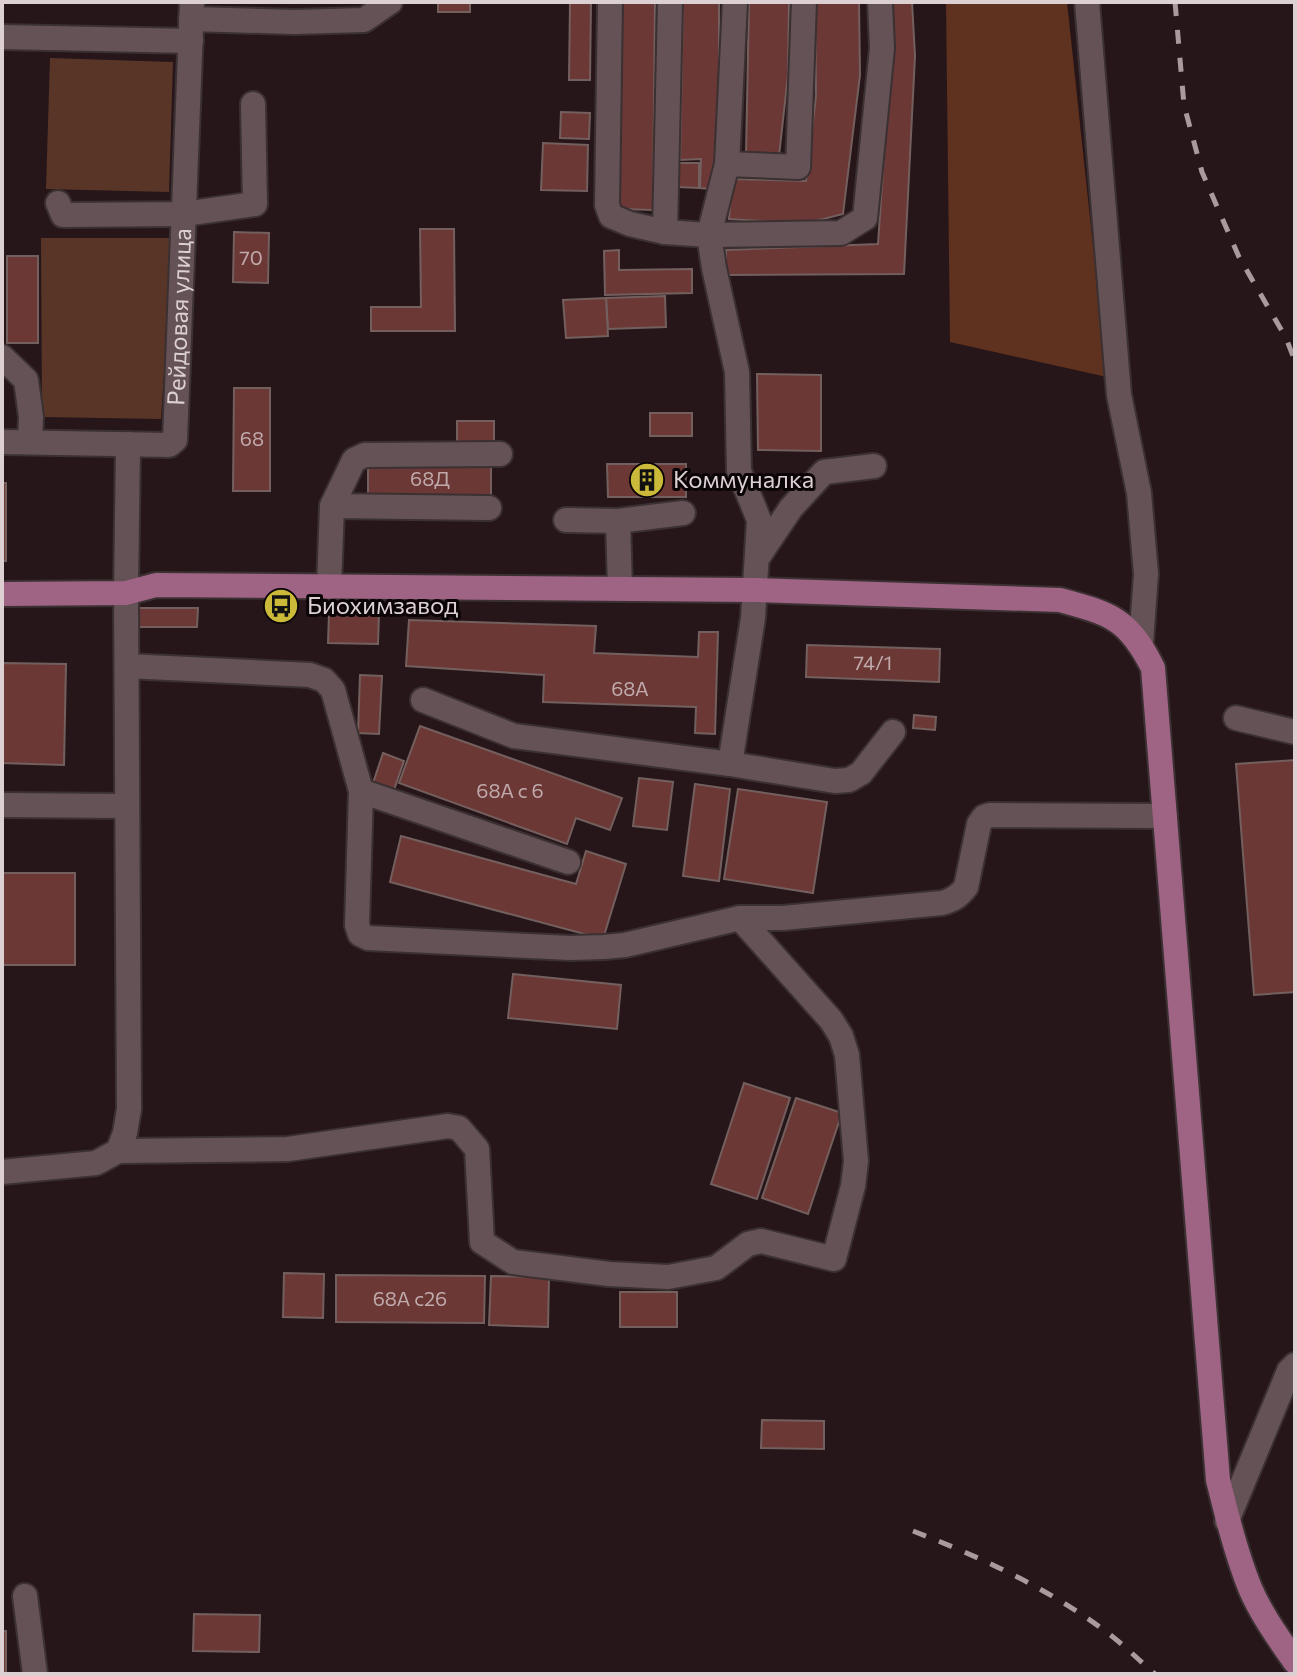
<svg xmlns="http://www.w3.org/2000/svg" width="1297" height="1676" font-family="Commissioner,sans-serif">
<style>
.green{fill:#583527}
.forest{fill:#5f311f}
.building{fill:#6b3836;stroke:#735f5d;stroke-width:2}
.lines{fill:none;stroke-linecap:round;stroke-linejoin:round}
.minor-casing{stroke:#3b3032;stroke-width:28}
.major-casing{stroke:#3b3032;stroke-width:28}
.minor{stroke:#655256;stroke-width:24}
.major{stroke:#9f6384;stroke-width:24}
.rail{stroke:#a89a9d;stroke-width:5;stroke-dasharray:14 14;stroke-linecap:butt}
.labels{text-anchor:middle;stroke-width:6;stroke-linejoin:round;paint-order:stroke}
.number-label{font-size:20px;fill:#c0aaab}
.street-label{font-size:24px;fill:#dcd0d2;stroke:#0a0406}
.poi-label{font-size:24px;fill:#dcd0d2;stroke:#0a0406;text-anchor:start}
</style>
<rect width="100%" height="100%" fill="#26161a"/>
<g class="green">
<path d="M50,58L173,62L169,192L46,189Z"/>
<path d="M41,238H173L161,419L42,417Z"/>
</g>
<path class="forest" d="M946,2H1067L1107,377L950,342Z"/>
<g class="building">
<rect x="438" y="2" width="32" height="10"/>
<path d="M570,2H591L590,80H569Z"/>
<path d="M619,2H655L653,210L618,209Z"/>
<path d="M683,2H719V149L710,189L700,188L701,159L680,160Z"/>
<path d="M749,2H789L788,75L779,156L746,154Z"/>
<path d="M815,2H859L860,75L843,214L804,224L729,219L732,179L806,181L816,96Z"/>
<path d="M889,2H912L915,56L904,274L726,275V250L878,244L891,53Z"/>
<path d="M561,112L590,113L589,139L560,138Z"/>
<path d="M543,143L588,145L587,191L541,190Z"/>
<path d="M678,163H699V188L678,187Z"/>
<path d="M420,229H454L455,331H371V307H421Z"/>
<path d="M234,232L269,233L268,283L233,282Z"/>
<path d="M619,250V270L692,269V293L605,295L604,251Z"/>
<rect x="7" y="256" width="31" height="87"/>
<path d="M665,296L666,327L608,329L606,298Z"/>
<path d="M606,298L608,336L566,338L563,300Z"/>
<path d="M757,374L821,375V451L758,450Z"/>
<path d="M234,388H270V491H233Z"/>
<rect x="650" y="413" width="42" height="23"/>
<rect x="457" y="421" width="37" height="24"/>
<path d="M368,463H491V495L368,496Z"/>
<path d="M607,464H686V497H608Z"/>
<rect x="2" y="483" width="4" height="78"/>
<path d="M137,608H198L197,627H136Z"/>
<path d="M329,613L379,614L378,644L328,643Z"/>
<path d="M409,620L596,626L594,653L698,657L699,632H718L715,734L695,733L696,707L543,702L544,675L406,666Z"/>
<path d="M807,645L940,649L939,682L806,677Z"/>
<path d="M2,663L66,664L64,765L2,763Z"/>
<path d="M360,675L382,676L379,734L358,733Z"/>
<path d="M914,715L936,717L935,730L913,728Z"/>
<path d="M420,726L622,798L610,830L576,818L567,844L399,783Z"/>
<path d="M383,753L404,761L394,790L373,783Z"/>
<path d="M1295,760V992L1254,995L1236,764Z"/>
<path d="M639,778L673,782L667,830L633,826Z"/>
<path d="M695,784L730,789L719,881L683,876Z"/>
<path d="M738,789L827,802L813,893L724,879Z"/>
<path d="M401,836L576,884L586,851L626,864L603,939L390,882Z"/>
<rect x="2" y="873" width="73" height="92"/>
<path d="M513,974L621,985L617,1029L508,1018Z"/>
<path d="M744,1083L790,1098L757,1199L711,1184Z"/>
<path d="M796,1098L842,1113L808,1214L762,1198Z"/>
<path d="M284,1273L324,1274L323,1318L283,1317Z"/>
<path d="M336,1275L485,1276L484,1323L336,1322Z"/>
<path d="M491,1276L549,1277L548,1327L489,1325Z"/>
<rect x="620" y="1292" width="57" height="35"/>
<path d="M762,1420L824,1421V1449L761,1448Z"/>
<path d="M194,1614L260,1615L259,1652L193,1651Z"/>
<rect x="2" y="1631" width="4" height="43"/>
</g>
<g class="lines">
<g class="minor-casing">
<g id="minor">
<path d="M610,2L607,205L611,216L630,224L665,232L670,2"/>
<path d="M804,2L798,167L727,164L709,235L841,233L865,218L882,48L880,2"/>
<path d="M1087,2L1119,395L1139,493L1146,574L1141,643"/>
<path d="M191,19L295,22L364,20L390,2"/>
<path d="M2,37L191,41"/>
<path d="M727,164L735,2"/>
<path d="M58,203L63,215L184,214L255,204L253,104"/>
<path d="M2,357L26,380L31,417L30,442"/>
<path id="s1" d="M2,442L169,445L175,440L192,2"/>
<path d="M332,506L489,508"/>
<path d="M566,520L618,521L683,513"/>
<path d="M618,521L620,588"/>
<path d="M758,557L791,508L824,472L874,466"/>
<path d="M329,587L332,506L354,460L365,455L500,454"/>
<path d="M423,700L514,736L730,764L753,618L759,520L739,471L737,372L714,268L709,235L665,232"/>
<path d="M1236,718L1295,732"/>
<path d="M730,764L835,781L849,780L861,773L893,732"/>
<path d="M361,791L568,862"/>
<path d="M2,805L126,806"/>
<path d="M740,918H783L942,903C953,900 959,896 966,887L979,824L984,817L990,815L1165,816"/>
<path d="M118,1151L288,1149L448,1126L459,1128L477,1149L482,1242L513,1262L609,1274L668,1277L716,1268L748,1244L761,1241L834,1259L853,1186L856,1161L847,1055L841,1036L831,1020L740,918L625,945L604,947L570,948L368,938L360,934L357,925L361,791L333,690L324,680L310,675L127,666"/>
<path d="M2,1172L96,1163L118,1151L125,1133L129,1109L126,593L128,444"/>
<path d="M1227,1521L1289,1371L1295,1365"/>
<path d="M25,1596L35,1674"/>
</g>
</g>
<g class="major-casing">
<path id="major" d="M2,594L126,593L156,585L754,590L1060,600C1111,614 1128,618 1153,668L1218,1480C1227,1516 1236,1553 1250,1588C1261,1614 1279,1639 1295,1662"/>
</g>
<use href="#minor" class="minor"/>
<use href="#major" class="major"/>
<g class="rail">
<path d="M1175,2L1184,105L1202,172L1239,257L1286,338L1295,361"/>
<path d="M913,1531C983,1558 1054,1591 1113,1637C1128,1649 1141,1662 1155,1674"/>
</g>
</g>
<defs>
<g id="building-disc" transform="scale(1.8)"><circle r="9.5" fill="#cbb939" stroke="#0a0406"/><path d="M-4-6H4V6H1V3H-1V6H-4ZM-2.5-4.3h1.7v1.8h-1.7ZM.8-4.3h1.7v1.8H.8ZM-2.5-1h1.7V.8h-1.7ZM.8-1h1.7V.8H.8Z" fill="#111"/></g>
<g id="bus-disc" transform="scale(1.8)"><circle r="9.5" fill="#cbb939" stroke="#0a0406"/><path d="M-5-6H5V4H4V6H2V4H-2V6H-4V4H-5ZM-3.5-4V0h7V-4ZM-3.5 1.2v1.5H-2V1.2ZM2 1.2v1.5H3.5V1.2Z" fill="#111"/></g>
</defs>
<g fill-rule="evenodd">
<use href="#building-disc" x="647" y="480"/>
<use href="#bus-disc" x="281" y="606"/>
</g>
<g class="labels">
<g class="number-label">
<text x="251" y="265">70</text>
<text x="252" y="446">68</text>
<text x="430" y="486">68Д</text>
<text x="873" y="670">74/1</text>
<text x="630" y="696">68А</text>
<text x="510" y="798">68А с 6</text>
<text x="410" y="1306">68А с26</text>
</g>
<g class="street-label">
<text dy="8" stroke="none"><textPath href="#s1" startOffset="298">Рейдовая улица</textPath></text>
</g>
<g class="poi-label">
<text x="673" y="488">Коммуналка</text>
<text x="307" y="614">Биохимзавод</text>
</g>
</g>
<rect width="1297" height="1676" fill="none" stroke="#dcd0d2" stroke-width="8"/>
</svg>
